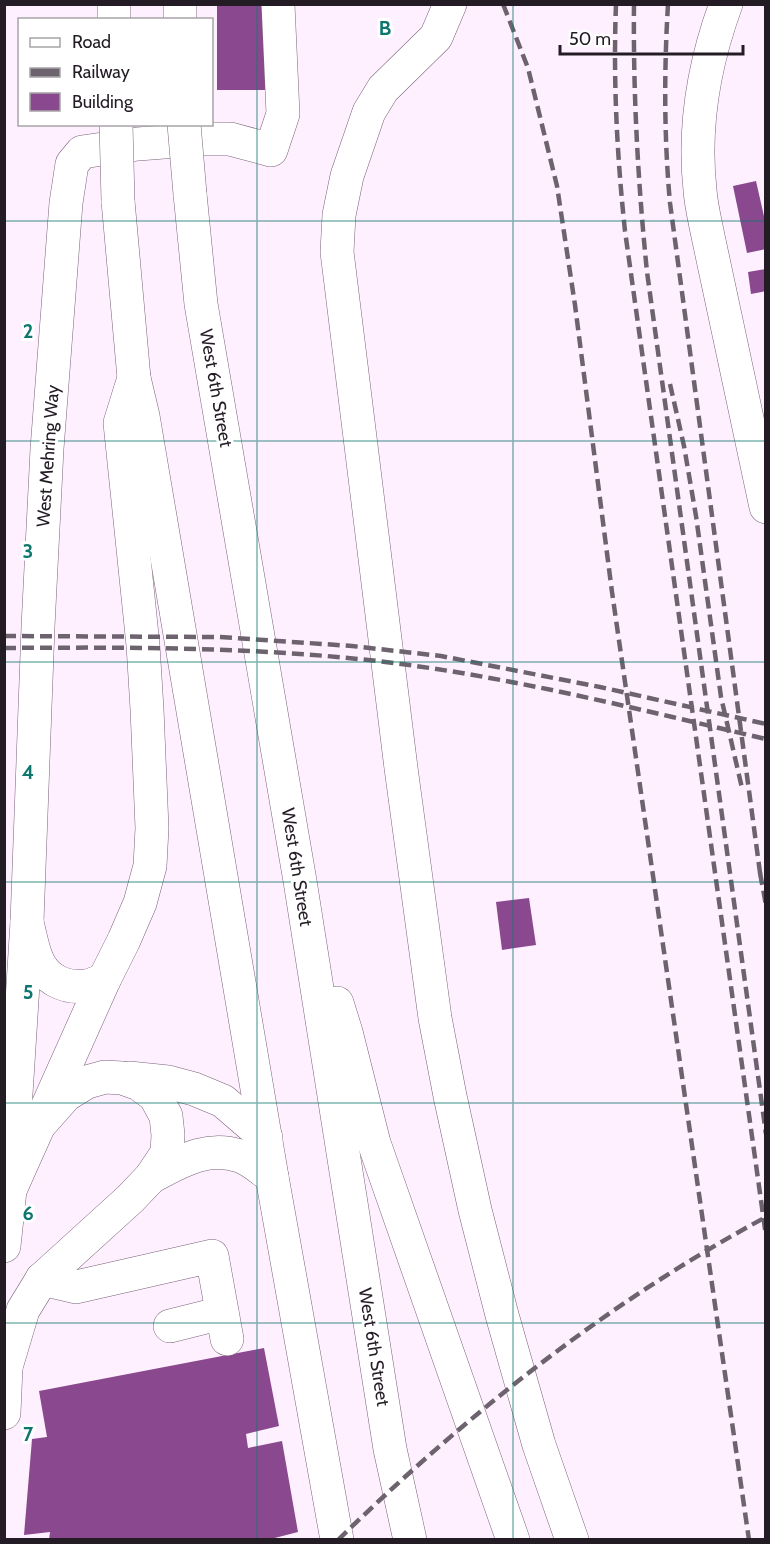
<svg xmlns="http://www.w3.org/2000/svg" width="770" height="1544" font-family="Cabin,sans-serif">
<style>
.building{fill:#8a498f}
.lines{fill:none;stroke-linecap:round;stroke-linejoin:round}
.minor-casing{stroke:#786379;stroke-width:34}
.major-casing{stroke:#786379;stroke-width:34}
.highway-casing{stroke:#786379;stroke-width:34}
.minor{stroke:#fff;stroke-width:33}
.major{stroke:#fff;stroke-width:33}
.highway{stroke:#fff;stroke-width:33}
.rail{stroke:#6d636e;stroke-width:4.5;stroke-dasharray:12 6;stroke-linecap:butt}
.highway-bridge-casing{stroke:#786379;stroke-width:34;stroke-linecap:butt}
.highway-bridge{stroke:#fff;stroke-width:33}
.grid{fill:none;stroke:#0f766e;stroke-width:1.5;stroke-opacity:0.55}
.labels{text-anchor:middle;stroke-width:6;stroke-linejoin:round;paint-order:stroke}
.street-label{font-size:18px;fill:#241c25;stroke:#fff}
.grid-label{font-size:20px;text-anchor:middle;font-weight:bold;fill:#0f766e;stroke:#fff;stroke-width:6;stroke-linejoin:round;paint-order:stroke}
</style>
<rect width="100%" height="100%" fill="#fff0ff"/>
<g class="building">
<rect x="217" y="4" width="49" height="86"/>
<path d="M756,181L766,225V249L747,253L733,186Z"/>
<path d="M766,269V291L751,294L748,272Z"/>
<path d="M529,898L536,945L502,950L496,902Z"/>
<path d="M264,1348L279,1426L246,1434L248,1448L282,1441L298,1532L267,1540H49L50,1532L24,1535L32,1439L47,1437L39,1391Z"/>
</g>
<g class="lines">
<g class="minor-casing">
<g id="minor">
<path d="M450,4L436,37L383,89L369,112L347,176L339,215L337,252L401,768L435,1018L450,1096L475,1210L502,1315L539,1445L572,1540"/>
<path d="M726,4C704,64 693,126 700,190C701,205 705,221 708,236L766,507"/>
<path d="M129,1078L168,1082L194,1089L223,1101L266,1138"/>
<path d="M151,1177C180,1162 206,1145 240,1156C252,1160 263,1171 272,1177"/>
<path d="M10,1188L27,922L38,627L47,449L66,203L72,164L82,152L138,144L202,139H230L271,150L283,114L278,4"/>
<path d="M42,1279L76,1287L212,1256L227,1339"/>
<path d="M170,1326L222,1313"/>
<path d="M6,1367L23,1310L42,1279L130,1199L151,1177L167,1153L168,1135L166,1116L155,1096L139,1084L122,1078L105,1077L87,1082L66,1095L42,1122"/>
</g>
</g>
<g class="major-casing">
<g id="major">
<path d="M4,1246L10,1190"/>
<path d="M4,1343L6,1367L4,1413"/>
</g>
</g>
<g class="highway-casing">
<g id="highway">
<path d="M180,4V20"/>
<path d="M114,20V4"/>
<path d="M190,194L201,304L300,881L390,1449L410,1540"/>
<path d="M118,201L134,378L143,416L272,1177L337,1540"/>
<path d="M27,922C30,934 32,947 37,959C45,979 65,989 86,986C92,985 98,982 104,980"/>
<path d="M337,1003L346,1032L374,1143L513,1540"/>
<path d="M10,1190L104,980L124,940L140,903L150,866L152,828L147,709L143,645L120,423L134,378"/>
</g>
</g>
<use href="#minor" class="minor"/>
<use href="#major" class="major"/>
<use href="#highway" class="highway"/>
<g class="rail">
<path d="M503,4L528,68L557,186L575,305L612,592L749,1540"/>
<path d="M616,4C613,80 617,156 625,231L766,1236"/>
<path d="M634,4C633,94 638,183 647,272L766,1134"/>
<path d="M668,4C664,71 664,137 670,203L761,880"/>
<path d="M670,384L684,446L696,516L721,697L742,788"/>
<path d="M4,636L220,637L352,646L441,656L600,687L766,724"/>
<path d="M4,648C129,647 254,647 377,661C508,676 637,709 766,739"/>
<path d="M760,873L766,905"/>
<path d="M338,1540C466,1415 608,1302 766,1217"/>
</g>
<g class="highway-bridge-casing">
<g id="highway-bridge">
<path d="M116,124L118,201"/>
<path d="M184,124L190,194"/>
</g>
</g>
<use href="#highway-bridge" class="highway-bridge"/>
</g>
<path class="grid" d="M257,4V1540M513,4V1540M4,221H766M4,441H766M4,662H766M4,882H766M4,1103H766M4,1323H766"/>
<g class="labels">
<g class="street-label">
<text transform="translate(216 388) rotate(80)" y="6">West 6th Street</text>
<text transform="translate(48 456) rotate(-86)" y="6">West Mehring Way</text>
<text transform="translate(297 867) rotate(81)" y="6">West 6th Street</text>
<text transform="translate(374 1347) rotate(81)" y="6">West 6th Street</text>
</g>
</g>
<g class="grid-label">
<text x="385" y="35">B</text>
<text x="28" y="338">2</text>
<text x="28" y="558">3</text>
<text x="28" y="779">4</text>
<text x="28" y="999">5</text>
<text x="28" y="1220">6</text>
<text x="28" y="1441">7</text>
</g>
<rect width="770" height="1544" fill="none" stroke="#241c25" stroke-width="12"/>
<rect x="18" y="18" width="195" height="108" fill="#ffffff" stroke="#a7a4a8" stroke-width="1.5"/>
<rect x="30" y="38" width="30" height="9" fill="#ffffff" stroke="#a7a4a8" stroke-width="1.5"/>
<text x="72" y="48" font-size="18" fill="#241c25">Road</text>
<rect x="30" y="68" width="30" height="9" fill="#6d636e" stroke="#a7a4a8" stroke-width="1.5"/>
<text x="72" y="78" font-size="18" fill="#241c25">Railway</text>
<rect x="30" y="93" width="30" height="18" fill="#8a498f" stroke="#a7a4a8" stroke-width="1.5"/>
<text x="72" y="108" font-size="18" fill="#241c25">Building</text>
<path d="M560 45v9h183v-9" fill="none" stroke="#241c25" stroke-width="3"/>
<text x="569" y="45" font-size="18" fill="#241c25" stroke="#ffffff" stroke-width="4.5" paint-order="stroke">50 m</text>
</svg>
